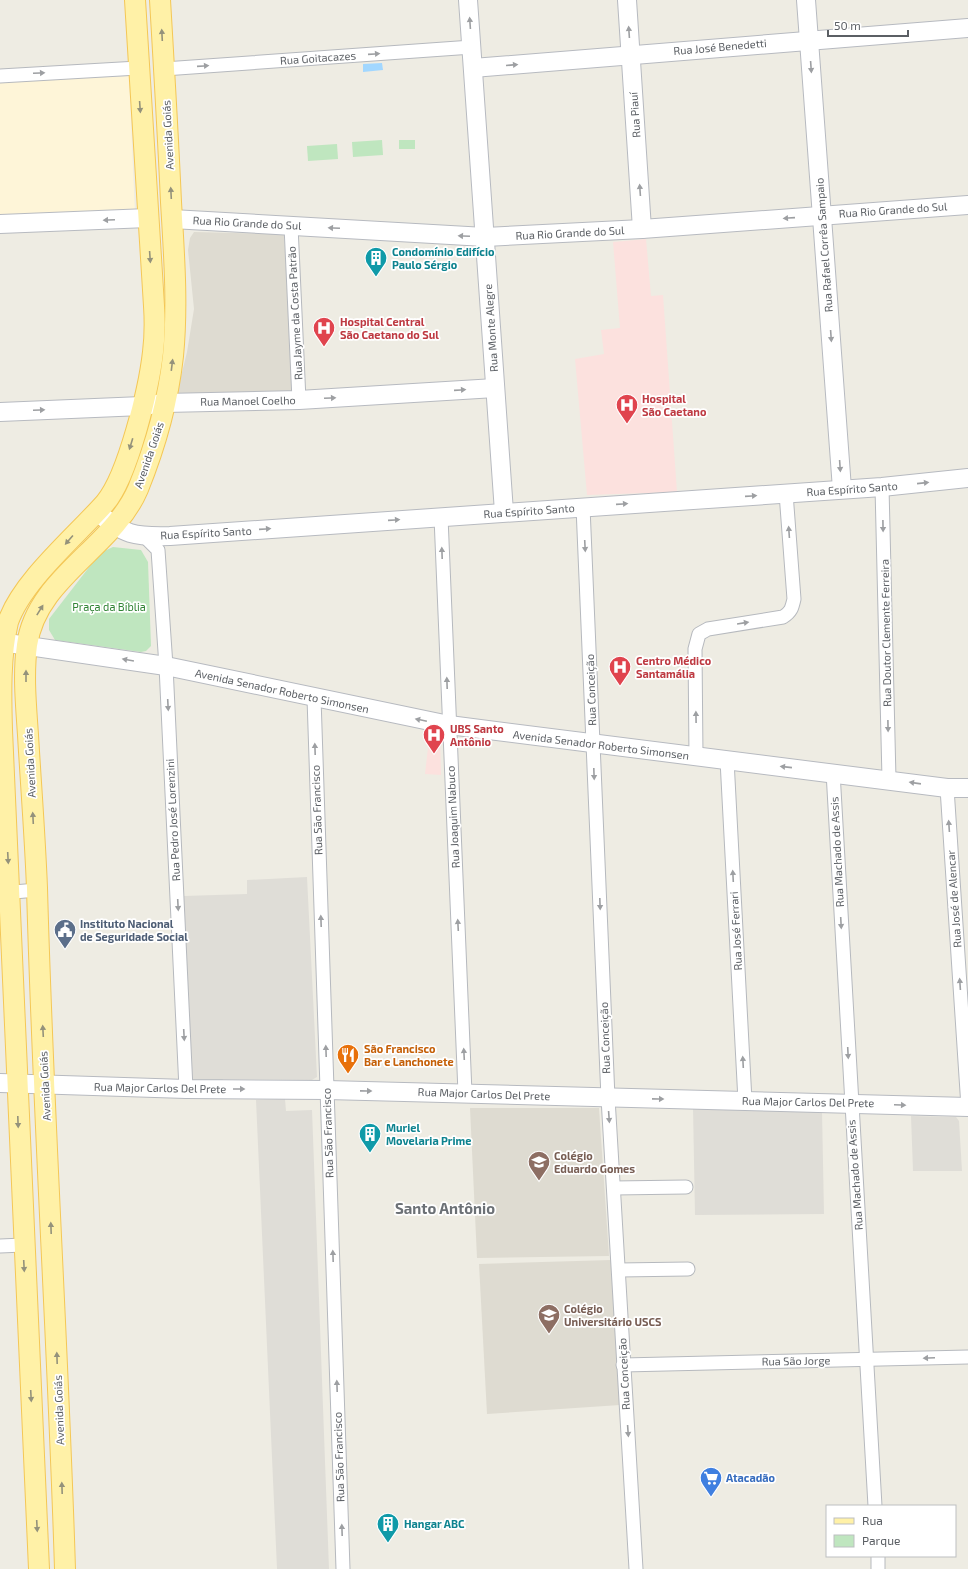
<svg xmlns="http://www.w3.org/2000/svg" width="968" height="1569" font-family="'Exo 2',sans-serif">
<style>
.commercial{fill:#fef5d8}
.industrial{fill:#dfddd7}
.education{fill:#dedbd1}
.medical{fill:#fce1de}
.green{fill:#bfe6bf}
.water{fill:#a2d7ff}
.lines{fill:none;stroke-linecap:round;stroke-linejoin:round}
.street-casing{stroke:#b6b9be;stroke-width:15}
.secondary-casing{stroke:#b7bac0;stroke-width:20}
.primary-casing{stroke:#f4c756;stroke-width:22}
.street{stroke:#fff;stroke-width:13}
.secondary{stroke:#fff;stroke-width:18}
.primary{stroke:#fff1a7;stroke-width:20}
.oneway{fill:#9d9fa2}
.oneway2{fill:#94927b}
.labels{text-anchor:middle;stroke-width:3.5;stroke-linejoin:round;paint-order:stroke}
.street-label{font-size:11px;fill:#5b5f64;stroke:#fff}
.culture-label{font-size:11px;font-weight:bold;fill:#0d838f;stroke:#fff;text-anchor:start}
.health-label{font-size:11px;font-weight:bold;fill:#be3a42;stroke:#fff;text-anchor:start}
.park-label{font-size:11px;fill:#328436;stroke:#fff}
.service-label{font-size:11px;font-weight:bold;fill:#4e5e75;stroke:#fff;text-anchor:start}
.food-label{font-size:11px;font-weight:bold;fill:#c56008;stroke:#fff;text-anchor:start}
.education-label{font-size:11px;font-weight:bold;fill:#785e54;stroke:#fff;text-anchor:start}
.shop-label{font-size:11px;font-weight:bold;fill:#366cbe;stroke:#fff;text-anchor:start}
.district-label{font-size:15px;font-weight:bold;fill:#6c7176;stroke:#fff}
</style>
<rect width="100%" height="100%" fill="#eeece3"/>
<path class="commercial" d="M129,76L135,213L0,220V82Z"/>
<g class="industrial">
<path d="M307,877L317,1077L312,1080L223,1079L222,1084H192L184,896L247,894V880Z"/>
<path d="M285,1099L286,1111L312,1110L329,1569H277L256,1100Z"/>
<path d="M693,1107L822,1111L824,1214L695,1215Z"/>
<path d="M911,1116L956,1117L959,1121L962,1171H913Z"/>
</g>
<g class="education">
<path d="M194,232L284,234L293,393L176,397L187,352L194,309L188,250L190,238Z"/>
<path d="M470,1108H599L609,1256L477,1258Z"/>
<path d="M611,1260L620,1405L487,1414L479,1264Z"/>
</g>
<g class="medical">
<path d="M646,239L651,296L663,295L677,492L587,495L575,359L604,354L601,330L620,328L613,242Z"/>
<path d="M430,730L436,732L440,736L441,775L425,774Z"/>
</g>
<g class="green">
<path d="M382,140L383,155L353,157L352,142Z"/>
<rect x="399" y="140" width="16" height="9"/>
<path d="M337,144L338,159L308,161L307,146Z"/>
<path d="M113,547L141,550L148,562L151,646L146,651L141,652L55,640L49,630V619L100,553Z"/>
</g>
<path class="water" d="M382,63L383,70L363,72V64Z"/>
<g class="lines">
<g class="street-casing">
<g id="street">
<path d="M164,69L472,47"/>
<path d="M0,76L138,68"/>
<path d="M291,226L299,400"/>
<path d="M882,487L889,779"/>
<path d="M583,507L608,1098L636,1569"/>
<path d="M441,517L465,1093"/>
<path d="M143,535L158,550L166,666L186,1089"/>
<path d="M314,698L343,1569"/>
<path d="M696,756L695,649L699,634L708,629L783,617C791,612 792,608 794,599L786,493"/>
<path d="M727,760L745,1101"/>
<path d="M833,772L875,1506"/>
<path d="M947,788L968,1107"/>
<path d="M2,893L37,890"/>
<path d="M614,1188L686,1187"/>
<path d="M0,1246L23,1245"/>
<path d="M619,1270L688,1269"/>
<path d="M623,1365L968,1357"/>
<path d="M878,1556V1569"/>
</g>
</g>
<g class="secondary-casing">
<g id="secondary">
<path d="M468,0L504,512"/>
<path d="M627,0L642,229"/>
<path d="M806,0L842,489"/>
<path d="M473,68L968,28"/>
<path d="M172,219L485,237L642,229L968,205"/>
<path d="M0,224L148,218"/>
<path d="M0,412L142,406L165,403L299,400L495,388"/>
<path d="M97,512C124,535 134,537 170,536L882,487L968,478"/>
<path d="M0,642L166,666L449,725L947,788H968"/>
<path d="M0,1083L186,1089L327,1090L968,1107"/>
</g>
</g>
<g class="primary-casing">
<g id="primary">
<path d="M39,1569L2,730C1,695 0,656 8,622C22,581 76,536 105,503C128,476 149,388 153,352C155,336 155,321 154,306L135,0"/>
<path d="M65,1569C58,1342 43,1115 37,888C35,837 31,786 28,735C26,705 23,675 27,645C36,578 113,548 138,489C155,447 168,402 173,356C178,305 174,253 171,202C168,135 164,67 160,0"/>
</g>
</g>
<use href="#street" class="street"/>
<use href="#secondary" class="secondary"/>
<use href="#primary" class="primary"/>
</g>
<defs><path id="oneway-solid" d="M-6-.8H1V-3.2L6.5 0L1 3.2V.8H-6Z"/></defs>
<g class="oneway">
<use href="#oneway-solid" transform="translate(470 23) rotate(-94)"/>
<use href="#oneway-solid" transform="translate(629 32) rotate(-94)"/>
<use href="#oneway-solid" transform="translate(374 54) rotate(-4)"/>
<use href="#oneway-solid" transform="translate(512 65) rotate(-5)"/>
<use href="#oneway-solid" transform="translate(203 66) rotate(-4)"/>
<use href="#oneway-solid" transform="translate(811 67) rotate(86)"/>
<use href="#oneway-solid" transform="translate(39 73) rotate(-3)"/>
<use href="#oneway-solid" transform="translate(640 190) rotate(-94)"/>
<use href="#oneway-solid" transform="translate(789 218) rotate(176)"/>
<use href="#oneway-solid" transform="translate(109 220) rotate(178)"/>
<use href="#oneway-solid" transform="translate(334 228) rotate(-177)"/>
<use href="#oneway-solid" transform="translate(464 236) rotate(-177)"/>
<use href="#oneway-solid" transform="translate(831 336) rotate(86)"/>
<use href="#oneway-solid" transform="translate(460 390) rotate(-4)"/>
<use href="#oneway-solid" transform="translate(330 398) rotate(-3)"/>
<use href="#oneway-solid" transform="translate(39 410) rotate(-2)"/>
<use href="#oneway-solid" transform="translate(840 466) rotate(86)"/>
<use href="#oneway-solid" transform="translate(923 483) rotate(-6)"/>
<use href="#oneway-solid" transform="translate(751 496) rotate(-4)"/>
<use href="#oneway-solid" transform="translate(622 504) rotate(-4)"/>
<use href="#oneway-solid" transform="translate(394 520) rotate(-4)"/>
<use href="#oneway-solid" transform="translate(883 526) rotate(89)"/>
<use href="#oneway-solid" transform="translate(265 529) rotate(-4)"/>
<use href="#oneway-solid" transform="translate(789 532) rotate(-94)"/>
<use href="#oneway-solid" transform="translate(585 546) rotate(87)"/>
<use href="#oneway-solid" transform="translate(442 553) rotate(-92)"/>
<use href="#oneway-solid" transform="translate(743 623) rotate(-9)"/>
<use href="#oneway-solid" transform="translate(128 660) rotate(-170)"/>
<use href="#oneway-solid" transform="translate(447 683) rotate(-92)"/>
<use href="#oneway-solid" transform="translate(168 705) rotate(87)"/>
<use href="#oneway-solid" transform="translate(696 717) rotate(-91)"/>
<use href="#oneway-solid" transform="translate(421 720) rotate(-168)"/>
<use href="#oneway-solid" transform="translate(888 726) rotate(89)"/>
<use href="#oneway-solid" transform="translate(315 749) rotate(-92)"/>
<use href="#oneway-solid" transform="translate(786 767) rotate(-174)"/>
<use href="#oneway-solid" transform="translate(594 774) rotate(88)"/>
<use href="#oneway-solid" transform="translate(915 783) rotate(-172)"/>
<use href="#oneway-solid" transform="translate(949 826) rotate(-94)"/>
<use href="#oneway-solid" transform="translate(733 876) rotate(-93)"/>
<use href="#oneway-solid" transform="translate(600 904) rotate(88)"/>
<use href="#oneway-solid" transform="translate(178 905) rotate(87)"/>
<use href="#oneway-solid" transform="translate(321 921) rotate(-92)"/>
<use href="#oneway-solid" transform="translate(841 923) rotate(87)"/>
<use href="#oneway-solid" transform="translate(458 925) rotate(-93)"/>
<use href="#oneway-solid" transform="translate(960 984) rotate(-94)"/>
<use href="#oneway-solid" transform="translate(184 1035) rotate(87)"/>
<use href="#oneway-solid" transform="translate(326 1051) rotate(-92)"/>
<use href="#oneway-solid" transform="translate(848 1053) rotate(87)"/>
<use href="#oneway-solid" transform="translate(464 1054) rotate(-93)"/>
<use href="#oneway-solid" transform="translate(743 1062) rotate(-93)"/>
<use href="#oneway-solid" transform="translate(239 1089)"/>
<use href="#oneway-solid" transform="translate(366 1091) rotate(1)"/>
<use href="#oneway-solid" transform="translate(658 1099) rotate(1)"/>
<use href="#oneway-solid" transform="translate(900 1105) rotate(2)"/>
<use href="#oneway-solid" transform="translate(609 1117) rotate(86)"/>
<use href="#oneway-solid" transform="translate(333 1256) rotate(-92)"/>
<use href="#oneway-solid" transform="translate(929 1358) rotate(178)"/>
<use href="#oneway-solid" transform="translate(337 1386) rotate(-92)"/>
<use href="#oneway-solid" transform="translate(628 1431) rotate(86)"/>
<use href="#oneway-solid" transform="translate(342 1530) rotate(-92)"/>
</g>
<g class="oneway2">
<use href="#oneway-solid" transform="translate(162 35) rotate(-93)"/>
<use href="#oneway-solid" transform="translate(140 107) rotate(86)"/>
<use href="#oneway-solid" transform="translate(171 193) rotate(-93)"/>
<use href="#oneway-solid" transform="translate(150 257) rotate(86)"/>
<use href="#oneway-solid" transform="translate(172 365) rotate(-83)"/>
<use href="#oneway-solid" transform="translate(131 444) rotate(107)"/>
<use href="#oneway-solid" transform="translate(69 540) rotate(131)"/>
<use href="#oneway-solid" transform="translate(40 610) rotate(-58)"/>
<use href="#oneway-solid" transform="translate(26 676) rotate(-90)"/>
<use href="#oneway-solid" transform="translate(33 818) rotate(-93)"/>
<use href="#oneway-solid" transform="translate(8 858) rotate(87)"/>
<use href="#oneway-solid" transform="translate(43 1031) rotate(-93)"/>
<use href="#oneway-solid" transform="translate(18 1122) rotate(88)"/>
<use href="#oneway-solid" transform="translate(51 1228) rotate(-92)"/>
<use href="#oneway-solid" transform="translate(24 1266) rotate(87)"/>
<use href="#oneway-solid" transform="translate(57 1358) rotate(-92)"/>
<use href="#oneway-solid" transform="translate(31 1396) rotate(87)"/>
<use href="#oneway-solid" transform="translate(62 1488) rotate(-92)"/>
<use href="#oneway-solid" transform="translate(37 1526) rotate(87)"/>
</g>
<defs>
<g id="building-pin" transform="scale(1.15)"><path d="M0 17L-7.5 6A9.5 9.5 0 1 1 7.5 6Z" fill="#0f9aa8" stroke="#fff"/><path d="M-4-6H4V6H1V3H-1V6H-4ZM-2.5-4.3h1.7v1.8h-1.7ZM.8-4.3h1.7v1.8H.8ZM-2.5-1h1.7V.8h-1.7ZM.8-1h1.7V.8H.8Z" fill="#fff"/></g>
<g id="hospital-pin" transform="scale(1.15)"><path d="M0 17L-7.5 6A9.5 9.5 0 1 1 7.5 6Z" fill="#e0444e" stroke="#fff"/><path d="M-5-5h3v3.5h4V-5h3V5h-3V1.5h-4V5h-3Z" fill="#fff"/></g>
<g id="civic-pin" transform="scale(1.15)"><path d="M0 17L-7.5 6A9.5 9.5 0 1 1 7.5 6Z" fill="#5c6f8a" stroke="#fff"/><path d="M-.6-6.5H3V-4.5H.6V-3L4-1V1h2V6H-6V1h2V-1L-.6-3ZM-1.2 2.5V6h2.4V2.5Z" fill="#fff"/></g>
<g id="restaurant-pin" transform="scale(1.15)"><path d="M0 17L-7.5 6A9.5 9.5 0 1 1 7.5 6Z" fill="#e8710a" stroke="#fff"/><path d="M-5-6h1v4h1v-4h1v4h1v-4h1v5L-1.5 .5V6h-2V.5L-5-1ZM5-6V6H3V1.5H1.5Q1.5-4 5-6Z" fill="#fff"/></g>
<g id="school-pin" transform="scale(1.15)"><path d="M0 17L-7.5 6A9.5 9.5 0 1 1 7.5 6Z" fill="#8d6e63" stroke="#fff"/><path d="M0-5L7-2L0 1L-7-2ZM-4 1L0 2.5L4 1V4Q0 6-4 4Z" fill="#fff"/></g>
<g id="university-pin" transform="scale(1.15)"><path d="M0 17L-7.5 6A9.5 9.5 0 1 1 7.5 6Z" fill="#8d6e63" stroke="#fff"/><path d="M0-5L7-2L0 1L-7-2ZM-4 1L0 2.5L4 1V4Q0 6-4 4Z" fill="#fff"/></g>
<g id="supermarket-pin" transform="scale(1.15)"><path d="M0 17L-7.5 6A9.5 9.5 0 1 1 7.5 6Z" fill="#3f7fe0" stroke="#fff"/><path d="M-6-5.5h2.5l.6 2H6L4.5 2H-2.5L-4.4-4H-6ZM-1.5 3.2a1.3 1.3 0 1 0 .1 0ZM3 3.2a1.3 1.3 0 1 0 .1 0Z" fill="#fff"/></g>
</defs>
<g fill-rule="evenodd">
<use href="#building-pin" x="376" y="258"/>
<use href="#hospital-pin" x="324" y="328"/>
<use href="#hospital-pin" x="627" y="405"/>
<use href="#hospital-pin" x="620" y="667"/>
<use href="#hospital-pin" x="434" y="735"/>
<use href="#civic-pin" x="65" y="930"/>
<use href="#restaurant-pin" x="348" y="1055"/>
<use href="#building-pin" x="370" y="1134"/>
<use href="#school-pin" x="539" y="1162"/>
<use href="#university-pin" x="549" y="1315"/>
<use href="#supermarket-pin" x="711" y="1478"/>
<use href="#building-pin" x="388" y="1524"/>
</g>
<g class="labels">
<g class="street-label">
<text transform="translate(720 47) rotate(-5)" y="4">Rua José Benedetti</text>
<text transform="translate(318 58) rotate(-4)" y="4">Rua Goitacazes</text>
<text transform="translate(635 115) rotate(-94)" y="4">Rua Piauí</text>
<text transform="translate(168 135) rotate(-93)" y="4">Avenida Goiás</text>
<text transform="translate(893 210) rotate(-4)" y="4">Rua Rio Grande do Sul</text>
<text transform="translate(247 223) rotate(3)" y="4">Rua Rio Grande do Sul</text>
<text transform="translate(570 233) rotate(-3)" y="4">Rua Rio Grande do Sul</text>
<text transform="translate(824 245) rotate(-94)" y="4">Rua Rafael Corrêa Sampaio</text>
<text transform="translate(295 313) rotate(-93)" y="4">Rua Jayme da Costa Patrão</text>
<text transform="translate(491 328) rotate(-94)" y="4">Rua Monte Alegre</text>
<text transform="translate(248 401) rotate(-1)" y="4">Rua Manoel Coelho</text>
<text transform="translate(149 455) rotate(-71)" y="4">Avenida Goiás</text>
<text transform="translate(852 489) rotate(-4)" y="4">Rua Espírito Santo</text>
<text transform="translate(529 511) rotate(-4)" y="4">Rua Espírito Santo</text>
<text transform="translate(206 533) rotate(-3)" y="4">Rua Espírito Santo</text>
<text transform="translate(886 633) rotate(-91)" y="4">Rua Doutor Clemente Ferreira</text>
<text transform="translate(591 690) rotate(-92)" y="4">Rua Conceição</text>
<text transform="translate(282 691) rotate(12)" y="4">Avenida Senador Roberto Simonsen</text>
<text transform="translate(601 745) rotate(7)" y="4">Avenida Senador Roberto Simonsen</text>
<text transform="translate(30 763) rotate(-93)" y="4">Avenida Goiás</text>
<text transform="translate(317 810) rotate(-92)" y="4">Rua São Francisco</text>
<text transform="translate(453 817) rotate(-93)" y="4">Rua Joaquim Nabuco</text>
<text transform="translate(173 820) rotate(-93)" y="4">Rua Pedro José Lorenzini</text>
<text transform="translate(837 852) rotate(-93)" y="4">Rua Machado de Assis</text>
<text transform="translate(954 899) rotate(-94)" y="4">Rua José de Alencar</text>
<text transform="translate(736 931) rotate(-93)" y="4">Rua José Ferrari</text>
<text transform="translate(605 1038) rotate(-92)" y="4">Rua Conceição</text>
<text transform="translate(45 1086) rotate(-93)" y="4">Avenida Goiás</text>
<text transform="translate(160 1088) rotate(1)" y="4">Rua Major Carlos Del Prete</text>
<text transform="translate(484 1094) rotate(2)" y="4">Rua Major Carlos Del Prete</text>
<text transform="translate(808 1102) rotate(1)" y="4">Rua Major Carlos Del Prete</text>
<text transform="translate(328 1133) rotate(-92)" y="4">Rua São Francisco</text>
<text transform="translate(855 1175) rotate(-94)" y="4">Rua Machado de Assis</text>
<text transform="translate(796 1361) rotate(-1)" y="4">Rua São Jorge</text>
<text transform="translate(624 1374) rotate(-93)" y="4">Rua Conceição</text>
<text transform="translate(59 1410) rotate(-92)" y="4">Avenida Goiás</text>
<text transform="translate(339 1457) rotate(-92)" y="4">Rua São Francisco</text>
</g>
<g class="culture-label">
<text x="392" y="256">Condomínio Edifício<tspan x="392" dy="13">Paulo Sérgio</tspan></text>
<text x="386" y="1132">Muriel<tspan x="386" dy="13">Movelaria Prime</tspan></text>
<text x="404" y="1528">Hangar ABC</text>
</g>
<g class="health-label">
<text x="340" y="326">Hospital Central<tspan x="340" dy="13">São Caetano do Sul</tspan></text>
<text x="642" y="403">Hospital<tspan x="642" dy="13">São Caetano</tspan></text>
<text x="636" y="665">Centro Médico<tspan x="636" dy="13">Santamália</tspan></text>
<text x="450" y="733">UBS Santo<tspan x="450" dy="13">Antônio</tspan></text>
</g>
<g class="park-label">
<text x="109" y="611">Praça da Bíblia</text>
</g>
<g class="service-label">
<text x="80" y="928">Instituto Nacional<tspan x="80" dy="13">de Seguridade Social</tspan></text>
</g>
<g class="food-label">
<text x="364" y="1053">São Francisco<tspan x="364" dy="13">Bar e Lanchonete</tspan></text>
</g>
<g class="education-label">
<text x="554" y="1160">Colégio<tspan x="554" dy="13">Eduardo Gomes</tspan></text>
<text x="564" y="1313">Colégio<tspan x="564" dy="13">Universitário USCS</tspan></text>
</g>
<g class="shop-label">
<text x="726" y="1482">Atacadão</text>
</g>
<g class="district-label">
<text x="445" y="1214">Santo Antônio</text>
</g>
</g>
<rect x="826" y="1505" width="130" height="52" fill="#ffffff" stroke="#bdbfc1"/>
<rect x="834" y="1518" width="20" height="6" fill="#fff1a7" stroke="#bdbfc1"/>
<text x="862" y="1525" font-size="12" fill="#5b5f64">Rua</text>
<rect x="834" y="1535" width="20" height="12" fill="#bfe6bf" stroke="#bdbfc1"/>
<text x="862" y="1545" font-size="12" fill="#5b5f64">Parque</text>
<path d="M828 30v6h80v-6" fill="none" stroke="#5b5f64" stroke-width="2"/>
<text x="834" y="30" font-size="12" fill="#5b5f64" stroke="#ffffff" stroke-width="3" paint-order="stroke">50 m</text>
</svg>
